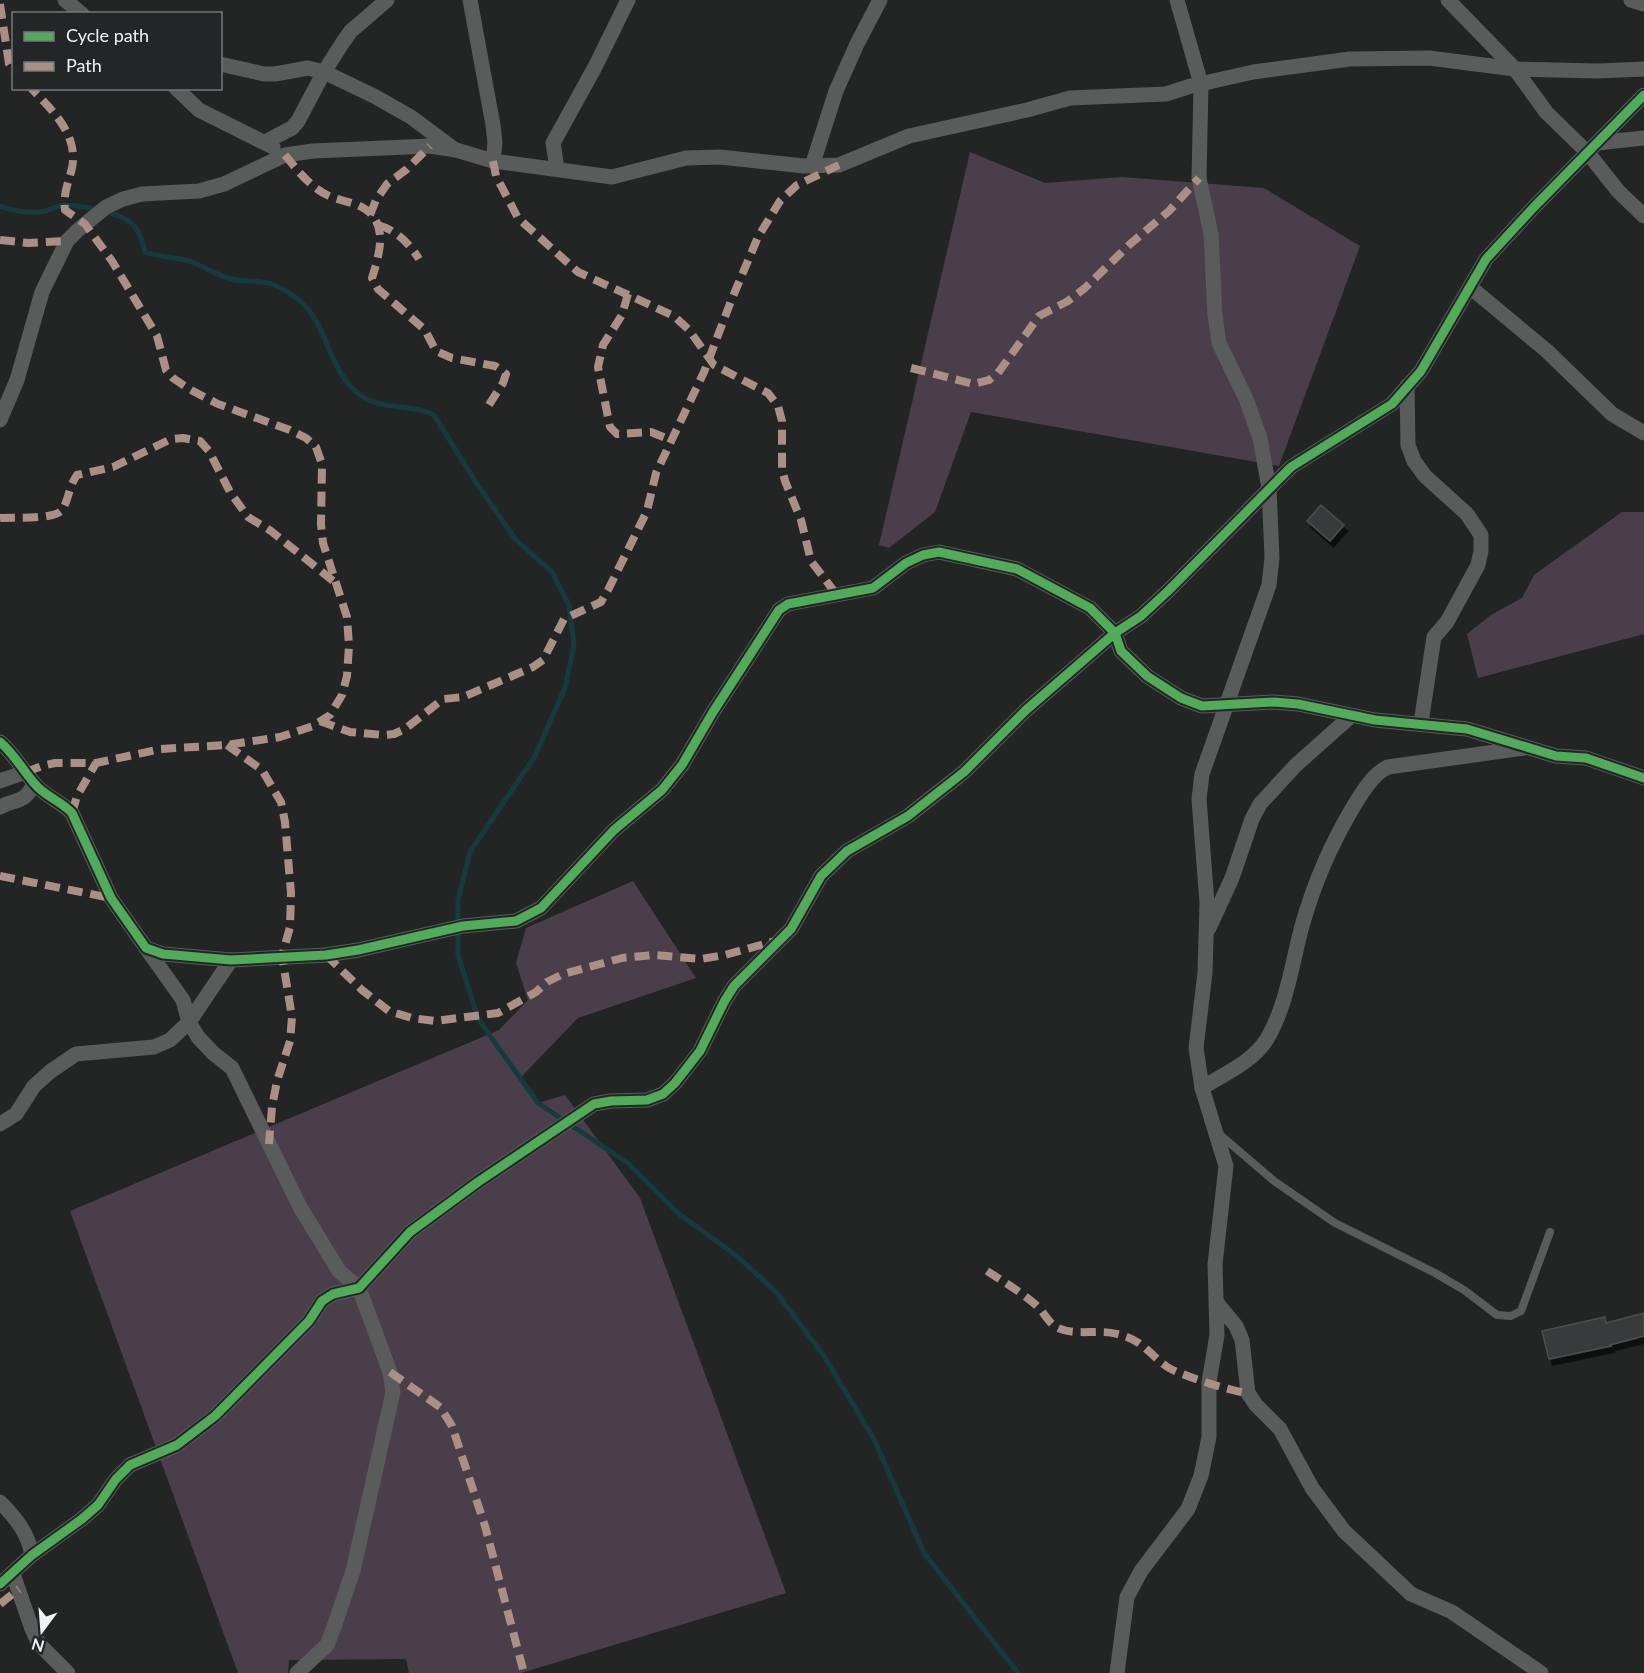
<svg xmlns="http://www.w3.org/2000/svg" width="1644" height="1673" font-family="Lato,sans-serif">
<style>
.green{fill:#4a3e4b}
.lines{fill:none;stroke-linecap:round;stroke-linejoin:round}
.stream{stroke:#143c3e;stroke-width:5}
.building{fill:#393a3a;stroke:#4d4e4e;stroke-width:1.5;filter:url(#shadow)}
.lane{stroke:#5a5b5b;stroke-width:8}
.street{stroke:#5a5b5b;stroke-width:15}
.quiet{stroke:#ac8f84;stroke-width:8;stroke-dasharray:15 8;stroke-linecap:butt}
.cycleway-casing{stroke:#222626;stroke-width:13}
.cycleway{stroke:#51ab58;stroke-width:9}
</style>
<defs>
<filter id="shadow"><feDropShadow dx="3.5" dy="6" stdDeviation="0" flood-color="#0009"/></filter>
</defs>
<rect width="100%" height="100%" fill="#232525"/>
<g class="green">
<path d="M970,152L1045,183L1122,177L1264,188L1360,246L1279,466L971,412L935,512L889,548L879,545Z"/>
<path d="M1622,512H1644V634L1478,678L1467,634L1491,615L1522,598L1534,575Z"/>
<path d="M633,881L696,978L578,1018L521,1077L538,1103L565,1095L640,1198L786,1593L521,1673H409L406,1659L289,1660L288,1673H238L70,1211L499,1030L528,1000L516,963L526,928Z"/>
</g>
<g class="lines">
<path class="stream" d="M0,206C14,211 31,214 46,211C52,209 57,206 64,205C80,205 118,212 131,223C140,230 142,242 145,252C159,257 175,257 189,261C204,266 216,275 231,279C244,282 259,280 272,284C280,287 293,295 299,300C329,325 328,372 360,395C382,411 411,403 434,415L477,484L516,540L552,572L569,605L574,645L565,688L535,756L470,852L458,900V955L478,1019L538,1103L629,1164L679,1214L737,1256L776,1292L824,1356L874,1439L924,1553L1018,1673"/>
</g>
<g class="building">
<path d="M1321,505L1344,525L1330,541L1307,521Z"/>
<path d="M1644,1313V1336L1610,1345L1611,1346L1549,1359L1542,1331L1605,1317L1606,1323Z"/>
</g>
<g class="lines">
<path class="lane" d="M1218,1133L1274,1181L1335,1223L1435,1273L1464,1290L1497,1315L1511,1316L1521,1311L1550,1232"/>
<g class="street">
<path d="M65,0L82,14"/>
<path d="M470,0L493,125L495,143L493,161"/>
<path d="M1448,0L1515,69L1546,112L1588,153L1618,191L1644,216"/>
<path d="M1631,0L1644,4"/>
<path d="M220,64L264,74H275L308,68L324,72L374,96L411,117L454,149"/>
<path d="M176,88L199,110L273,147"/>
<path d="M265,142L292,128L298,121L324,72L343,42L351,31L387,0"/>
<path d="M1597,143L1644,138"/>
<path d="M812,166L836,91L857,44L880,0"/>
<path d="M557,168L553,143L595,67L628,0"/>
<path d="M1470,287L1547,351L1612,414L1644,433"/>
<path d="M1407,386L1408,445L1414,461L1425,476L1467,514L1481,535V551L1478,565L1447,622L1434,637L1421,723"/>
<path d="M0,420L17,380L42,292L67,241L78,230L106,207L123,199L142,194L199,191L224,184L285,155L313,151L430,146L456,150L493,161L612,177L686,158L720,157L804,166L839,165L909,136L1027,110L1070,98L1166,94L1191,86L1253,72L1350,59L1429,58L1515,69L1598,71L1644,69"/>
<path d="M0,742C14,754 22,769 34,783C44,796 61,801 72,813L111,898L146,948L163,954L231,960L326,955L358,950L463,926L516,921L541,908L614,830L662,790L682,765L713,712L779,610L788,604L873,588L906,563L923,555L939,552L957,556L1017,569L1090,608L1115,633L1121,651L1147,676L1181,698L1202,706L1274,702L1298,704L1375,720L1467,729L1556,756L1586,758L1644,778"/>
<path d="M0,781L26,772"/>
<path d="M0,807C17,798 24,804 34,784"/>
<path d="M1209,928L1232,878L1252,819L1260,804L1296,765L1351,716"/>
<path d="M146,948L183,1000L189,1022L198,1037L213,1053L232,1068L300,1207L339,1271L359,1288L390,1372L393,1392L353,1571L334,1627L327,1645L297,1673"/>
<path d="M1202,1088C1224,1074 1253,1062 1267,1039C1287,1005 1292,963 1302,926C1314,883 1332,842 1355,804C1363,791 1374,773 1388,767L1524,748"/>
<path d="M0,1124L16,1114L34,1086L51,1071L76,1054L154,1047L170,1040L189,1022L231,960"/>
<path d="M1217,1303L1236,1326L1242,1340L1248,1393L1256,1405L1280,1429L1312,1488L1344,1531L1411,1594L1452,1612L1541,1673"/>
<path d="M0,1502C16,1518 28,1533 32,1555"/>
<path d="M13,1574L32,1629L39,1644L68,1673"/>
<path d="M0,1584L32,1555L82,1519L98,1505L116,1479L130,1465L177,1445L215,1416L309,1321L322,1301L333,1294L359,1288L410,1232L478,1182L594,1104L611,1101L647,1100L663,1094L675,1083L700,1051L724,1002L734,986L791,929L821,876L847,851L908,816L964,772L1026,710L1115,633L1141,616L1168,591L1291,467L1392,404L1421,371L1486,259L1534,207L1644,95"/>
<path d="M1117,1673L1127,1597L1141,1571L1188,1509L1201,1476L1209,1437V1382L1217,1335L1215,1264L1226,1166L1202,1088L1196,1048L1205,973L1207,903L1199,799L1202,774L1269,585L1272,558L1269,488L1260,438L1246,399L1219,343L1215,315L1211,234L1199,178L1201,84L1177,0"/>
</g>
<g class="quiet">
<path d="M0,4L9,64L14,71"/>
<path d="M285,155C298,171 310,187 329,196C340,201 355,202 365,209C389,225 379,255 372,278L378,289L425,330L436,351L452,358L495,366L506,374L503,383L485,411"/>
<path d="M493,161L496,176L518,218L578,272L674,316L689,330L714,365L768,393L778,406L782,421V468L785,481L801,520L811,561L837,595"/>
<path d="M370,215L376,200L387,184L407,169L430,146"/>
<path d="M378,225C396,230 409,243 419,259"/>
<path d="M0,240L28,243L67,241"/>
<path d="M628,294L622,315L603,345L598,367L610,427L617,434L651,432L671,440"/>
<path d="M911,368L974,384L989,380L998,373L1039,316L1068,301L1085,288L1129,245L1169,211L1199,178"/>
<path d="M0,518C13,517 54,520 62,510C68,502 69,486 77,475L113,467L171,439L183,438L200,441L209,451L230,492L248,517L271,531L337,584"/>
<path d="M320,721L350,732L383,735L394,734L405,729L443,699L463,697L533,667L543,660L564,619L601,602L608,590L647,511L656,473L704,372L731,301L758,237L780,201L797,185L839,165"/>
<path d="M227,745L262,770L281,802L285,822L291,893L290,927L282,956L292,1017L290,1041L277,1081L272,1107L269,1144"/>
<path d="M26,772L42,766L55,763H96L161,749L227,745L280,737L313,726L330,715L342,695L347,676L349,646L347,617L323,543L321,524L322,464L316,447L306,438L290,430L218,404L189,389L173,378L166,370L157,336L112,261L85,224L65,210C63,193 68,184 72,168C79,135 52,110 31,88"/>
<path d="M72,813L77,796L96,763"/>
<path d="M0,876L111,898"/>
<path d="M326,955L362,990L389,1011L412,1018L435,1021L498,1013L536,992L547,982L563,974L622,958L654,955L701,959L725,955L775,941"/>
<path d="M987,1271C1004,1282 1021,1292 1036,1305C1044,1312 1049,1324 1058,1328C1075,1336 1099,1329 1117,1334C1143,1340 1147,1352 1166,1366C1176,1374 1233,1392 1248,1393"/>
<path d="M390,1372L440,1407L452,1426L485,1526L524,1673"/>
<path d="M0,1604L19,1589"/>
</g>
<g class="cycleway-casing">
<g id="cycleway">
<path d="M0,742C14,754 22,769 34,783C44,796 61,801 72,813L111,898L146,948L163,954L231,960L326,955L358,950L463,926L516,921L541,908L614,830L662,790L682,765L713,712L779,610L788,604L873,588L906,563L923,555L939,552L957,556L1017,569L1090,608L1115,633L1121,651L1147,676L1181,698L1202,706L1274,702L1298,704L1375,720L1467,729L1556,756L1586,758L1644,778"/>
<path d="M0,1584L32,1555L82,1519L98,1505L116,1479L130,1465L177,1445L215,1416L309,1321L322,1301L333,1294L359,1288L410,1232L478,1182L594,1104L611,1101L647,1100L663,1094L675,1083L700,1051L724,1002L734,986L791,929L821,876L847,851L908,816L964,772L1026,710L1115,633L1141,616L1168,591L1291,467L1392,404L1421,371L1486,259L1534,207L1644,95"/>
</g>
</g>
<use href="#cycleway" class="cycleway"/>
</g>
<rect x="12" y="12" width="210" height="78" fill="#222626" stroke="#747878" stroke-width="1.5"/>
<rect x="24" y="32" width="30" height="9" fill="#51ab58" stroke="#747878" stroke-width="1.5"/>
<text x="66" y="42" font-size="18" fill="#f0f3f3">Cycle path</text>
<rect x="24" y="62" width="30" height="9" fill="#ac8f84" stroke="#747878" stroke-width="1.5"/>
<text x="66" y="72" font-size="18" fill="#f0f3f3">Path</text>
<g transform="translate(42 1631) rotate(196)" stroke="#222626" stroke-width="4.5" paint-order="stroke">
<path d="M0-4.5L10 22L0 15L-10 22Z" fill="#f0f3f3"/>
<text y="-9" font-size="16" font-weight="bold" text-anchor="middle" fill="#f0f3f3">N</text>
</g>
</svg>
